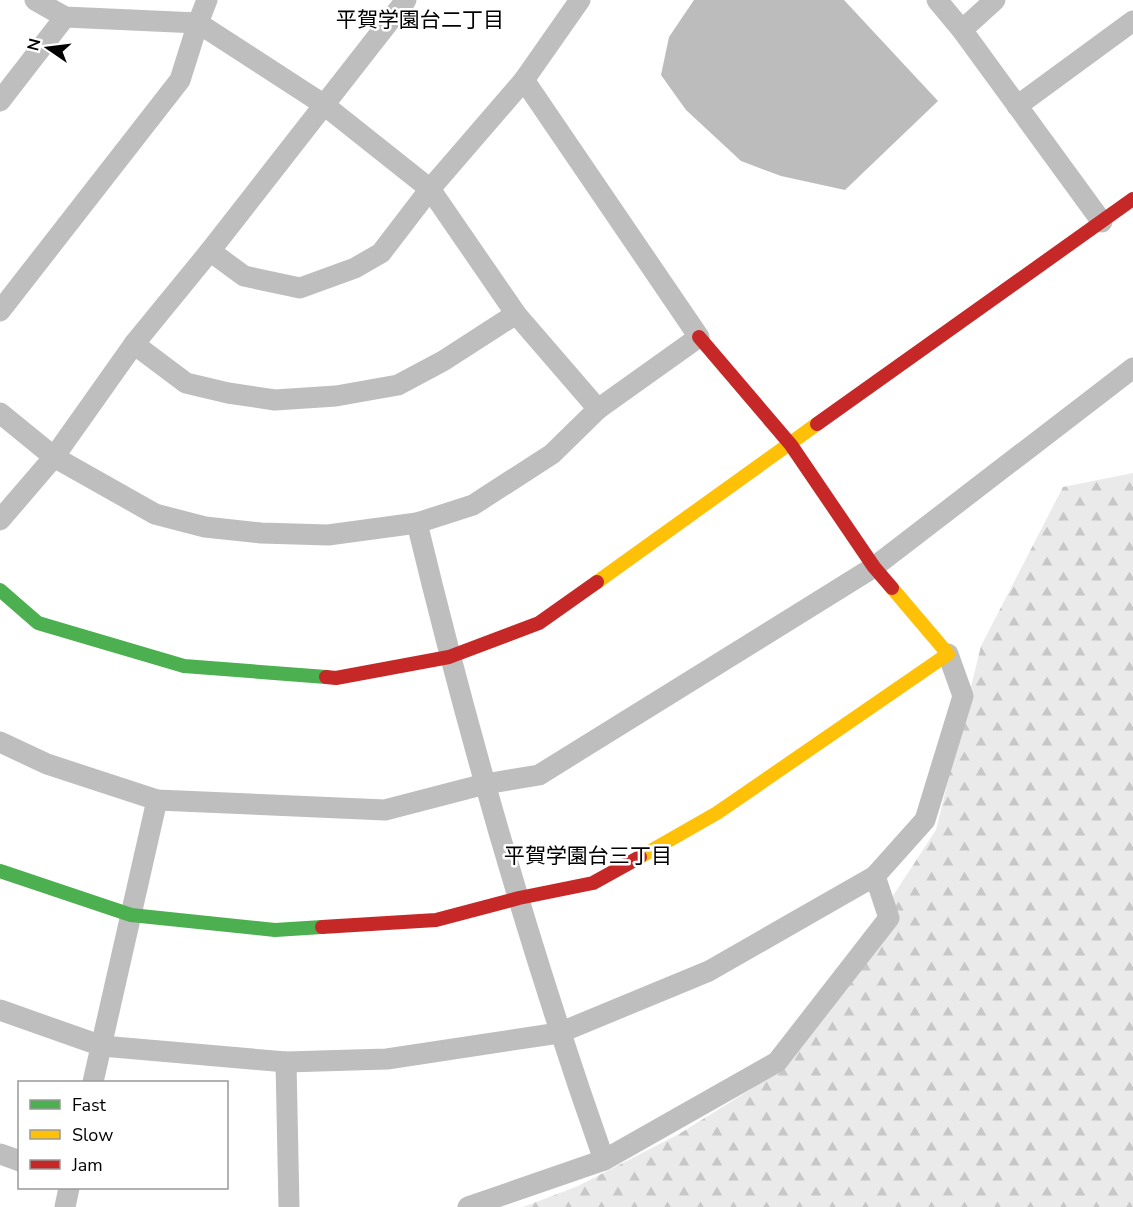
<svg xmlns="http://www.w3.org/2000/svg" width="1133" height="1207" font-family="'Nunito Sans','Noto Sans JP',sans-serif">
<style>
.forest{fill:url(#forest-firs)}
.water{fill:#bcbcbc}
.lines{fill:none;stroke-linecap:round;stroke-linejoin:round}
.street{stroke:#bebebe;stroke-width:21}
.fast{stroke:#4caf50;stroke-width:14}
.slow{stroke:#ffc107;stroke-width:14}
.jam{stroke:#c62828;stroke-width:14}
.labels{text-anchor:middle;stroke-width:5;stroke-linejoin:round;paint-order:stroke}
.neighbourhood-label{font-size:21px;fill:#000;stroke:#fff}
</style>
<defs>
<pattern id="forest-firs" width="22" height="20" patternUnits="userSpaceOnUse" patternTransform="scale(1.5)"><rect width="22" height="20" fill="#eaeaea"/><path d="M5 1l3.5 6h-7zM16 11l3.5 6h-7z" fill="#c7c7c7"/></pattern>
</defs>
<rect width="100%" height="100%" fill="#fff"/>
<path class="forest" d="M1133,473V1207H523L578,1186L679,1134L777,1073L936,830L981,646L1063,487Z"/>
<path class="water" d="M694,0H844L938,101L845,190L781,176L741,161L686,110L661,75L669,37Z"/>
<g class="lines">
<g class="street">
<path d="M35,0L65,17L198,23L207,0"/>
<path d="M937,0L962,30L1102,222"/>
<path d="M962,30L995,0"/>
<path d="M0,101L65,17"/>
<path d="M1017,106L1133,21"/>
<path d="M210,251L244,276L300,288L355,268L381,253L430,189L524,80"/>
<path d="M0,311L180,80L198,23L323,104L430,189L516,314L598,409"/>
<path d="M134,344L186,383L228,393L275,400L336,396L398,385L443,361L516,314"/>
<path d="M0,413L54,457L155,514L205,527L261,533L328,535L417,523L473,505L552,454L598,409L699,337L524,80L580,0"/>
<path d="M0,520L54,457L134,344L210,251L406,0"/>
<path d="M417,523C469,738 530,951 604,1160L468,1207"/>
<path d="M0,742L47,764L157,800L385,810L485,784L539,775L874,567L1133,368"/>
<path d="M0,1010L102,1046L286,1062L387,1059L559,1033L709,971L875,876L925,820L963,696L948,654"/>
<path d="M286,1062L289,1207"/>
<path d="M93,1082L157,800"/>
<path d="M0,1154L20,1161"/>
<path d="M604,1160L777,1062L889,918L875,876"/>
<path d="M65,1207L69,1188"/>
</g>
<g class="fast">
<path d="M0,590L38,623L184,666L326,677"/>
<path d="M0,871L131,915L275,930L322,927"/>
</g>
<g class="slow">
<path d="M597,582L817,424"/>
<path d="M640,857L717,813L948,654L892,588"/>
</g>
<g class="jam">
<path d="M699,337L791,445L874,567L892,588"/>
<path d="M817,424L1133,199"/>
<path d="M326,677L336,678L449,657L539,623L597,582"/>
<path d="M322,927L436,920L519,898L593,883L640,857"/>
</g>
</g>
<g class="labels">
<g class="neighbourhood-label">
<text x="420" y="27">平賀学園台二丁目</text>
<text x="588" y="863">平賀学園台三丁目</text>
</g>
</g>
<rect x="18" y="1081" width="210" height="108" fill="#ffffff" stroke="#999999" stroke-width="1.5"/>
<rect x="30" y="1100" width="30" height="9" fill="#4caf50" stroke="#999999" stroke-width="1.5"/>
<text x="72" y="1111" font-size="18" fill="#000000">Fast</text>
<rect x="30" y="1130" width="30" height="9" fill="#ffc107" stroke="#999999" stroke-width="1.5"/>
<text x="72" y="1141" font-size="18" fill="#000000">Slow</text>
<rect x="30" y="1160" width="30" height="9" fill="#c62828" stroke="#999999" stroke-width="1.5"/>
<text x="72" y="1171" font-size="18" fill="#000000">Jam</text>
<g transform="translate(48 48) rotate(284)" stroke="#ffffff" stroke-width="4.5" paint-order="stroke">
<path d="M0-4.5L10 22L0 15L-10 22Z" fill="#000000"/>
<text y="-9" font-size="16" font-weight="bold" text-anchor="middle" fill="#000000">N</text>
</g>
</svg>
